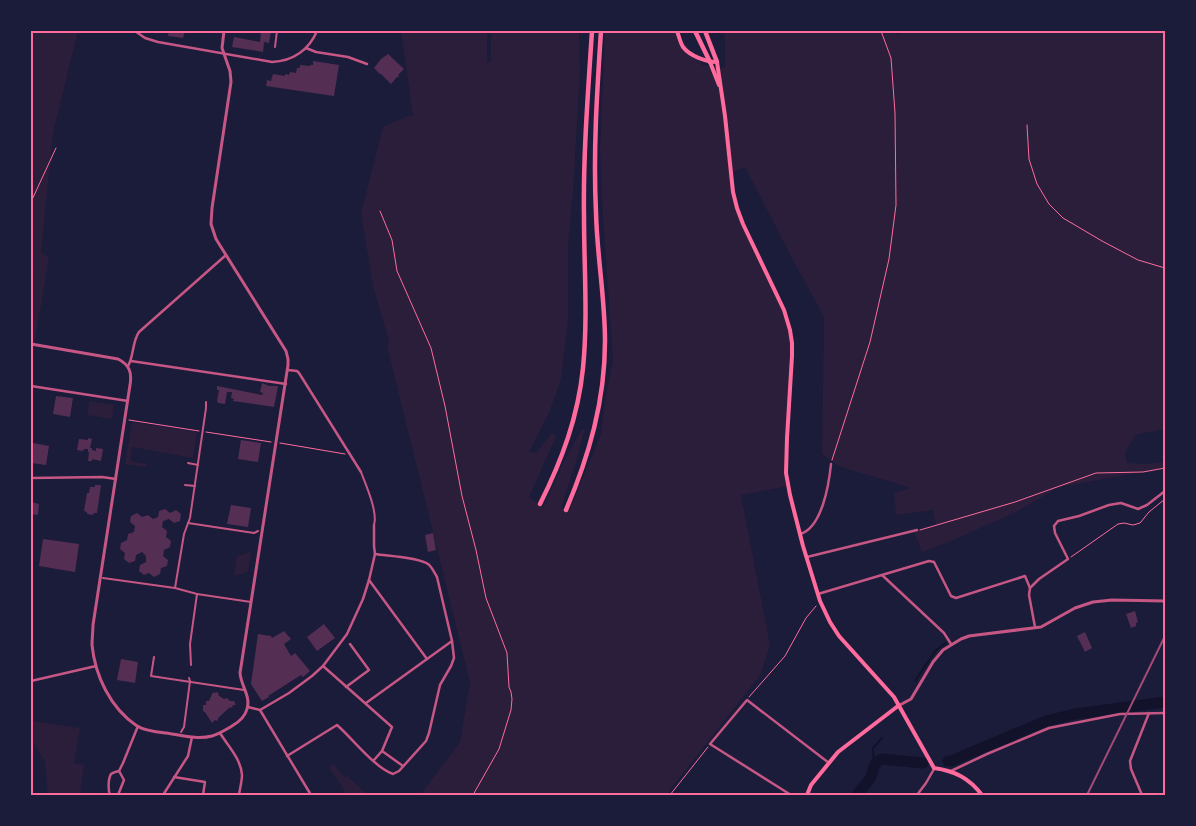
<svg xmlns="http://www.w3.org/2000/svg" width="1196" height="826" font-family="'Times New Roman',serif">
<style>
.green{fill:#2a1e3b}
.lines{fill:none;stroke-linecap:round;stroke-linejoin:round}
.stream{stroke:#12122b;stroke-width:2}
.river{stroke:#12122b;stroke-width:11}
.building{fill:#542f53}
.path{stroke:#ff6b9d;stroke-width:1}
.pedestrian{stroke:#c65784;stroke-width:2}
.minor{stroke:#c65784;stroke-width:2.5}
.tertiary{stroke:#c65784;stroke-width:3}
.secondary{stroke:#ff6b9d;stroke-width:4}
.trunk{stroke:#ff6b9d;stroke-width:4.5}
.rail{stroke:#a44b75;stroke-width:2}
.neatline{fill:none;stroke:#ff6b9d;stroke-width:2}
</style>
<rect width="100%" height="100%" fill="#1b1b3a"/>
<g class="green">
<path d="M31,31H78L53,133L41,253L49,257L32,359Z"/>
<path d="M401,31H487V63L491,61V31H579L580,72L573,191L568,248V321L561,379L549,413L529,452L536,453L552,433L556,437L529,497L543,508L563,463L582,429H585L576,462L561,508L569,511L601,434L606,395L613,360L603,217L600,149L605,31H675L702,65L725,68V35L722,31H895L897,35L908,31H1165V429L1135,435L1125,453L1127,463L1149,464L1165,462V468L1059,487L1016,512L949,542L922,552L914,532L936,525L933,510L896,515L894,493L911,488L838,466L822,454L824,317L793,260L745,167L732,173L740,213L779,293L789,321L792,343L790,380L785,436L789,486L741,495L770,645L761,674L666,795H420L460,742L470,682L387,346L389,341L373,286L361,213L383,127L410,115L413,116Z"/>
<path d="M89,401L114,405L112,419L87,415Z"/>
<path d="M132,422L197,432L193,458L132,447L130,461L147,464L146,467L125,464Z"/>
<path d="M251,552L248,572L234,576L237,556Z"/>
<path d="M31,721L80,728L74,763L84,765L80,795H48L45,762L31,738Z"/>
<path d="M333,763L344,777L347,776L368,795H347C342,785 336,778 330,769L331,765Z"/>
</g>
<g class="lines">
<g class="stream">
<path d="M915,681L936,650L946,643"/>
<path d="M874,765L873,748L882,738"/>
</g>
<g class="river">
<path d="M948,761H951L1046,721L1075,714L1165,702"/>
<path d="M857,795C861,789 866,784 870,779C875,770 871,764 882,759L923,763"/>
</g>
</g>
<g class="building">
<path d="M169,31H185L183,38L168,36Z"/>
<path d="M261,31H271L269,43L264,42L263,52L232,47L234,37L260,42Z"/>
<path d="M388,54L404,69L398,75L399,77H397L391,84L381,74L378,73H379L374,68L381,59Z"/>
<path d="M313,61L339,65L334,96L266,86L267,80L271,81L273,74L285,76V74L289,75L290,72L296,73L297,68H300V65L310,66V65H313Z"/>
<path d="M262,383L269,386H278L274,407L233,401L234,399L231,398L232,392H227L225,404L218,403V402L217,401L219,390H217V386L262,395L263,393L260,392Z"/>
<path d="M56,396L73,398L70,417L53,414Z"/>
<path d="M88,438L92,439L90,448H92V450L96,451V448L103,449L101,461L92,459V461H88L89,452H88V449H84L83,451L77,450L79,439L88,440Z"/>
<path d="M241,440L261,443L258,462L238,459Z"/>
<path d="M33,443L49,446L46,465L31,463Z"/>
<path d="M95,485H101L97,513H94L93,515L87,514V512L84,511L87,493H89L90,487H95Z"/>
<path d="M31,502L39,504L38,515L31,514Z"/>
<path d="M231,505L251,508L248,527L227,524Z"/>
<path d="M165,509L170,513L176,510L181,514L180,521L174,523L169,519L163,521L162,527L167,531L166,537L171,541L170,547L164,550L163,556L168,560L167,566L161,568L160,574L154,577L149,573L144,575L139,571L140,565L146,562V556L142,552L136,555L135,561L129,563L124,559L125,553L120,549L121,543L127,540L128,534L134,532L135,526L130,522L131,516L137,513L142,517L148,515L153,519L158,517L159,511Z"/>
<path d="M433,533L436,550L428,552L425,535Z"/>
<path d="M43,539L79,544L75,572L39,566Z"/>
<path d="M1135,611L1138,622L1136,623V626L1131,628L1126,614Z"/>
<path d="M324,624L335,638L317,651L307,637Z"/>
<path d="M284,631L291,639L284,644L291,656L295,653L310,671L303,677L301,675L268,696L269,697L262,701L251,684L258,634L271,636L272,638Z"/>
<path d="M1085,632L1092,648L1085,652L1077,636Z"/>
<path d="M121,659L138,662L135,683L117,680Z"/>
<path d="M213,692L215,693L217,692L219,694L218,695L224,699L227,698L230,701H234L236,705H233L232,708L230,707L218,718V719L217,721L215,720L212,723L205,712L203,711V705H206V701H209Z"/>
</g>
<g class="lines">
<g class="path">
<path d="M1027,125L1029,159L1037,184L1049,204L1063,218L1102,241L1138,260L1165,268"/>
<path d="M31,202L56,148"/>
<path d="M380,211L392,240L397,271L431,348L445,406L462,496L476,550L486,598L507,653L509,687L511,692L512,699L511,710L499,749L473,795"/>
<path d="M129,420L199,431"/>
<path d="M206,432L271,442"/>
<path d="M280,443L345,454"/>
<path d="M832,460L870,342L889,259L896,205L895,113L891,58L881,31"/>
<path d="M920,530L1015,502L1096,473L1143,472L1165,468"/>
<path d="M1071,557L1118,524L1124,523L1133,525L1140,523L1149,512L1165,499"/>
<path d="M749,697L785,656L806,618L816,606"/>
<path d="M670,795L708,747"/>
</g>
<g class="pedestrian">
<path d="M275,47L277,31"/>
<path d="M188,463L198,465"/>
<path d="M361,472C366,485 378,512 374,525"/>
<path d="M185,485L195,486"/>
<path d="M188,523L254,533L258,531"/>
<path d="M103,578L175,588L197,594L251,602"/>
<path d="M175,588L184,534L190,518L206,408V402"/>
<path d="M154,657L151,676L244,690"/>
<path d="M191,665L190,644L197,594"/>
<path d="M181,732L184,727L190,681L189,678"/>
</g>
<g class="minor">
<path d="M135,31L145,38L158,42L272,62C293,61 309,50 317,31"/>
<path d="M306,48L316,52L348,57L367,64"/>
<path d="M131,361L286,384"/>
<path d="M128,366C134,356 132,342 139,332L226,255"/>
<path d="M288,370L297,371L299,373L361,472"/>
<path d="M31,386L128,401"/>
<path d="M1164,457H1165"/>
<path d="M31,478L102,477L116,479"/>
<path d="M800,534C822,528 829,484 831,464"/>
<path d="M807,557L917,530"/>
<path d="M882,575L944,633L951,644"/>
<path d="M369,580L427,659"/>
<path d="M818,594L929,561L934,562L951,596L956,598L1025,576L1030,588"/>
<path d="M1164,601L1165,595"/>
<path d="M1035,627L1029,595L1030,588L1039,579L1068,559L1055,533L1054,526L1058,521L1079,516L1109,505L1121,503L1138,509L1147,505L1165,491"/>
<path d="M323,666L392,727L382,751L374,760"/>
<path d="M31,681L96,666"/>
<path d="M346,687L369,670L350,644"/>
<path d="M366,703L452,641"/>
<path d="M248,707L260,710L289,693L312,676L323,666L347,634L363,599L369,580L375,554L374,546V525"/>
<path d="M260,710L311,795"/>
<path d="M220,733C228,746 241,759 242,775C242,781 240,788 239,795"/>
<path d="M382,751L403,766"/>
<path d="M287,756L337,725C352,738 375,768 393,774L399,771L426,741L429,733L440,685L451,666L454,658L452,641L437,577C434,572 432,567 428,564C418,557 387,556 375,554"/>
<path d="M951,771L987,754L1049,728L1120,714L1165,713"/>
<path d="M174,777L205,782L203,795"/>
<path d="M110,795C108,790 108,779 111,774C113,772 116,772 119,771L123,763L138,726"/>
<path d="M118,795L124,780L119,771"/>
<path d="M163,795L188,756L192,737"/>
<path d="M791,795L710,744L747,700L829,763"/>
<path d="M917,795L926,783L934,769"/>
<path d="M1142,795L1131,769L1130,761L1149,713"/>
</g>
<g class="tertiary">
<path d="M31,344L118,359C130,365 132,373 130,385L93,625C93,632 92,638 92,645C95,675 110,708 137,726C145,731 156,732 166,733C181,735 197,740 212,736C219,734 225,730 232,726C239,722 245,717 247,709C251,696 241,686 240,673L288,365V359L286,351L216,239L211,224L212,208L231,82L230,71L222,48L224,31"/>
<path d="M898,706L911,699L933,662L943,650L961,639L969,636L1041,627L1075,608L1093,602L1112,600L1165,601"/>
</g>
<g class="secondary">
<path d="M677,31C679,36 680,42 683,47C690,56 706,62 717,62L725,116L733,192L737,208L743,224L784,310L790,330L792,343V356L787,438L786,473L790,495L803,546L820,601L830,622L839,636L894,697L934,768C955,771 969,778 982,795"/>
<path d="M710,62L719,85"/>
<path d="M807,795L811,785L838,752L898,706"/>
</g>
<g class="trunk">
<path d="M695,31L710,62"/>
<path d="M705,31L717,62"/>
<path d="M540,504C562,460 578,417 583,368C588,318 584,267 584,217C583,155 588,93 592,31"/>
<path d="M566,510C589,456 605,401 605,341C605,298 597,256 596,213C593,152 597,92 601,31"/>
</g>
<path class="rail" d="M1087,795L1165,636"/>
</g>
<rect width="1196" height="826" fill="none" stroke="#1b1b3a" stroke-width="65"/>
<rect x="32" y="32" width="1132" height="762" class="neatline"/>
</svg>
